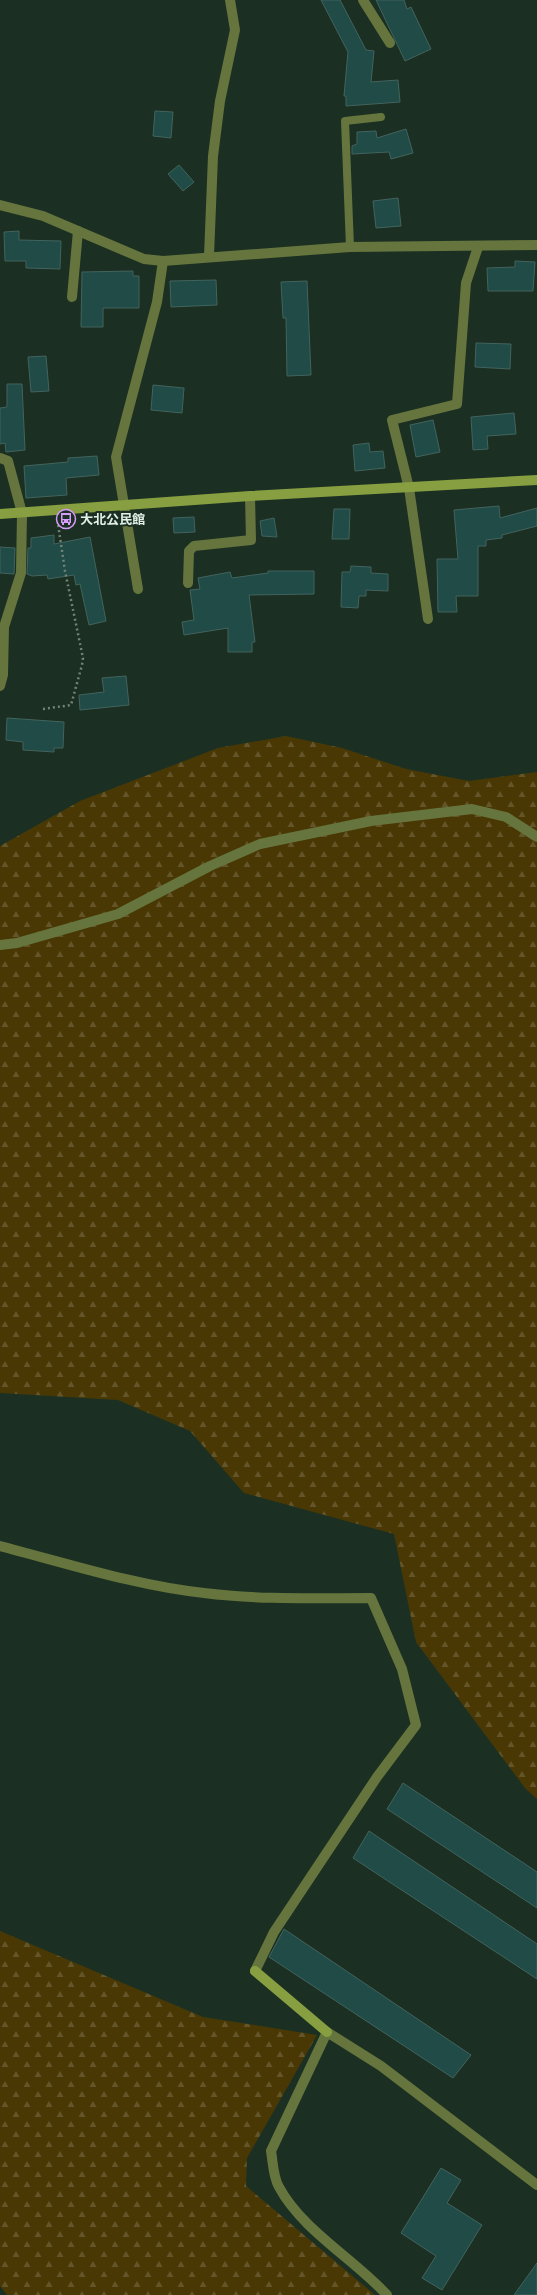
<svg xmlns="http://www.w3.org/2000/svg" width="537" height="2295" font-family="Spectral,'Noto Sans JP',serif">
<style>
.forest{fill:url(#forest-firs)}
.building{fill:#204b46;stroke:#43635e}
.lines{fill:none;stroke-linecap:round;stroke-linejoin:round}
.path{stroke:#728377;stroke-width:2.5;stroke-dasharray:2 3;stroke-linecap:butt}
.lane{stroke:#66753d;stroke-width:8}
.street{stroke:#66753d;stroke-width:10}
.secondary{stroke:#879f41;stroke-width:10}
.labels{text-anchor:middle;stroke-width:4;stroke-linejoin:round;paint-order:stroke}
.poi-label{font-size:13px;font-weight:bold;fill:#e3f0e7;stroke:#1b3022;text-anchor:start}
</style>
<defs>
<pattern id="forest-firs" width="22" height="20" patternUnits="userSpaceOnUse"><rect width="22" height="20" fill="#493804"/><path d="M5 1l3.5 6h-7zM16 11l3.5 6h-7z" fill="#635529"/></pattern>
</defs>
<rect width="100%" height="100%" fill="#1b3022"/>
<g class="forest">
<path d="M286,736L342,748L406,769L469,781L537,772V1799L525,1788L416,1642L394,1534L244,1493L190,1431L118,1400L0,1393V846L80,801L218,748Z"/>
<path d="M0,1931L203,2017L317,2035L247,2158L246,2186L375,2295H7L0,2286Z"/>
</g>
<g class="building">
<path d="M321,0H340L366,50L374,51L371,82L398,80L400,102L346,106V96H344L348,52Z"/>
<path d="M376,0H404L407,9L411,7L431,49L405,61Z"/>
<path d="M155,111L173,112L171,138L153,136Z"/>
<path d="M406,129L413,153L391,159L389,152L352,154V146L357,144V132L376,131L377,138Z"/>
<path d="M179,165L194,182L183,191L168,174Z"/>
<path d="M398,198L401,226L376,228L373,201Z"/>
<path d="M19,231V240L61,241L60,269L26,268V261H5L4,232Z"/>
<path d="M515,261L535,262L533,291H488L487,268L515,267Z"/>
<path d="M133,271V276H139V308H103V327H81L82,272Z"/>
<path d="M216,280L217,305L171,307L170,281Z"/>
<path d="M307,281L311,375L287,376L286,318H283L281,282Z"/>
<path d="M476,343L511,344L510,369L475,367Z"/>
<path d="M46,356L49,391L31,392L28,357Z"/>
<path d="M7,384H22L25,450L6,452L5,443L0,444V408L7,407Z"/>
<path d="M153,385L184,388L182,413L151,410Z"/>
<path d="M514,413L516,434L487,436L488,449L473,450L471,417Z"/>
<path d="M433,420L440,452L416,457L410,425Z"/>
<path d="M369,443L370,452L383,451L385,468L355,471L353,445Z"/>
<path d="M97,456L99,475L66,478L67,495L26,498L24,466L68,462V458Z"/>
<path d="M499,506L500,518L537,508V526L502,535V538L486,540V546H478V596H456L457,612H438L437,559H458L454,510Z"/>
<path d="M334,509H350L349,539H332Z"/>
<path d="M194,517L195,532L174,533L173,518Z"/>
<path d="M274,518L277,537L262,536L260,521Z"/>
<path d="M54,535V544L90,537L106,621L89,625L80,584L76,585L74,575L48,579L47,575L32,576L27,574L28,548H31V538Z"/>
<path d="M0,547L15,548L14,574L0,573Z"/>
<path d="M351,566L371,567V573L388,574V591L366,590V596H359L358,608L341,607L342,572H350Z"/>
<path d="M268,571H314V594L249,595L255,642H252V652H228V628L184,635L182,622L194,620L190,590L200,589L198,578L230,572L232,578L268,573Z"/>
<path d="M126,676L129,705L80,710L79,695L104,692L102,678Z"/>
<path d="M7,718L64,722L63,748H54V752L23,750V742L6,740Z"/>
<path d="M403,1783L537,1872V1908L387,1809Z"/>
<path d="M369,1831L537,1944V1979L353,1858Z"/>
<path d="M284,1929L471,2055L453,2078L269,1957Z"/>
<path d="M441,2168L461,2180L447,2203L482,2225L442,2290L422,2278L436,2256L401,2233Z"/>
<path d="M537,2263V2295H514Z"/>
</g>
<g class="lines">
<path class="path" d="M43,709L71,705L82,665L83,658L65,571L58,524"/>
<path class="lane" d="M350,247L345,121L381,117"/>
<g class="street">
<path d="M363,0L390,43"/>
<path d="M0,205L43,216L144,259L163,261L350,247L537,245"/>
<path d="M209,256L213,156L220,101L235,30L230,0"/>
<path d="M72,297L78,231"/>
<path d="M0,458L8,461L22,513L21,573L4,627L3,675L0,686"/>
<path d="M188,583L189,551L194,546L251,540L250,496"/>
<path d="M138,589L116,457L157,302L163,261"/>
<path d="M428,619L409,488L392,420L457,404L466,283L478,247"/>
<path d="M0,945L17,943L118,914L210,866L260,844L371,821L472,809L506,817L537,837"/>
<path d="M0,1546C66,1563 137,1586 204,1593C260,1600 316,1598 371,1598L402,1669L416,1725L377,1777L274,1932L255,1971"/>
<path d="M387,2295C354,2259 302,2230 279,2187C273,2177 273,2162 271,2151L327,2032L381,2066L537,2185"/>
</g>
<g class="secondary">
<path d="M0,514L250,496L537,480"/>
<path d="M255,1971L327,2032"/>
</g>
</g>
<defs>
<g id="bus-ring" transform="scale(1)"><circle r="9.5" fill="#1b3022" stroke="#d79bf9" stroke-width="1.5"/><path d="M-5-6H5V4H4V6H2V4H-2V6H-4V4H-5ZM-3.5-4V0h7V-4ZM-3.5 1.2v1.5H-2V1.2ZM2 1.2v1.5H3.5V1.2Z" fill="#d79bf9"/></g>
</defs>
<g fill-rule="evenodd">
<use href="#bus-ring" x="66" y="519"/>
</g>
<g class="labels">
<g class="poi-label">
<text x="80" y="524">大北公民館</text>
</g>
</g>
</svg>
